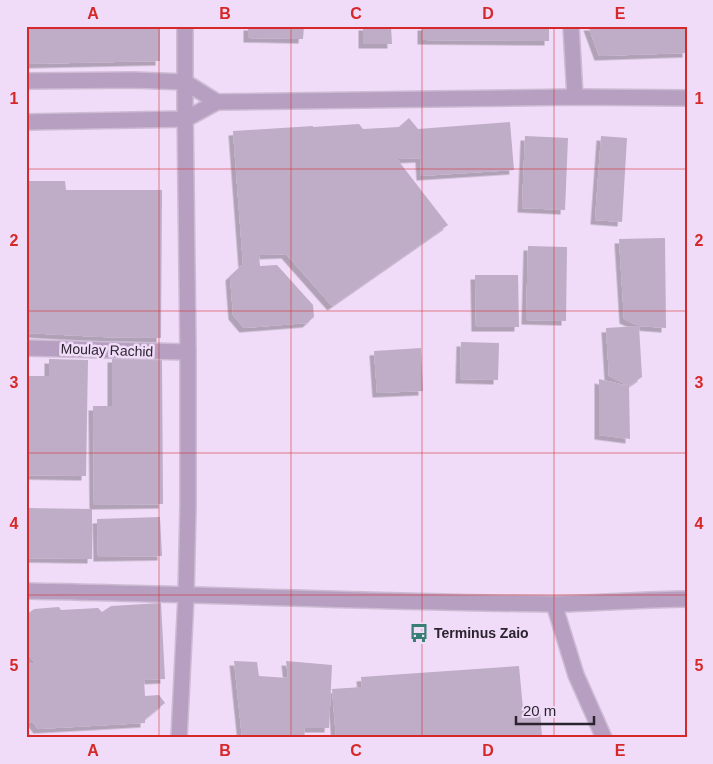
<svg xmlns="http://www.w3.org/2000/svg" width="713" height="764" font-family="Helvetica,sans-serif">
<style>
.building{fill:#bfacc7;filter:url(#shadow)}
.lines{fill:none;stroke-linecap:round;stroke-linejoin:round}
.minor-casing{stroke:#cdbbd4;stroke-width:18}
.minor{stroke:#b79fc2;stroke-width:15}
.grid{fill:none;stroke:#d62828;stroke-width:1;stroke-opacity:0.55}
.labels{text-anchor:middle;stroke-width:5;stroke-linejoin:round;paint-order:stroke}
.street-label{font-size:14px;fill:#2b242f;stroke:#f0dcf8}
.poi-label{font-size:14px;font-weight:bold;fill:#2b242f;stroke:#f0dcf8;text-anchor:start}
.neatline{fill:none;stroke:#d62828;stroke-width:2}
.grid-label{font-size:16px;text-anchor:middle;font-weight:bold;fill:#d62828}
</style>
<defs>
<filter id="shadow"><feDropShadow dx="-4.5" dy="4.5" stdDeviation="0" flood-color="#0004"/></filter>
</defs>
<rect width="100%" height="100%" fill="#f0dcf8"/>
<g class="building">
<path d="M26,26H160V61L26,64Z"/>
<path d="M248,26H304L303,39L248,38Z"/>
<path d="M363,26H391L392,44H363Z"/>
<path d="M422,26H549V41L422,40Z"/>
<path d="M588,26H687V53L599,56Z"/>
<path d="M409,118L418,129L510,122L514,170L421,176L420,158L397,159L448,225L332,306L286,254L259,255L260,266L277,265L313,305L314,317L307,323L244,328L233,315L230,276L243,264L233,131L313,126V127L359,124L363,129L399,127Z"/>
<path d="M525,136L568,138L565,210L522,208Z"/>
<path d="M601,136L627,138L622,222L595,220Z"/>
<path d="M26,181H65L66,190H162L161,338L101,337L26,333Z"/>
<path d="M665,238L666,328L639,326L624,319L619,239Z"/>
<path d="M528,246L567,247L566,321L526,320Z"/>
<path d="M475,275H518L519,327H476Z"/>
<path d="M639,326L642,377L629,386L630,439L599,435V379L629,386L609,376L606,328Z"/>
<path d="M461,342L499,343L498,380L460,379Z"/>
<path d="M421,348L423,391L377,393L374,351Z"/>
<path d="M112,358H162L163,504L94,505L93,406H112Z"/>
<path d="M49,359L88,360L86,476L26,475V376H49Z"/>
<path d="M26,508L92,509V559L26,558Z"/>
<path d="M160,517L162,556L98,557L97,519Z"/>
<path d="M161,603L165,679L144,680L145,696L159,695L165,703L145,719V723L38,729L32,721L26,725V664L35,663L26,652V615L34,609L59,607L61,610L98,608L102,612L111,606Z"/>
<path d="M234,661L257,662L259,676L288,678L286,661L332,665L329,728H304L305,738H242Z"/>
<path d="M519,666L523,709L540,707L542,738H336L332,689L362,687L361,677Z"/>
</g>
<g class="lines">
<g class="minor-casing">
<g id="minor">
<path d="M571,26L575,97"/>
<path d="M26,81L134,80L185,82L217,102"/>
<path d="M26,122L186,119L217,102L575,97L687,98"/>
<path d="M26,348L188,352"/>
<path d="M26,591C201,594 376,602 551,604C596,604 641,599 687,599"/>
<path d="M554,604L576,675L604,738"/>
<path d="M179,738L186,596L188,506V352L185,104V26"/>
</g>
</g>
<use href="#minor" class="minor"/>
</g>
<path class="grid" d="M159,26V738M291,26V738M422,26V738M554,26V738M26,169H687M26,311H687M26,453H687M26,595H687"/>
<defs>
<g id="bus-bare" transform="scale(1.5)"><path d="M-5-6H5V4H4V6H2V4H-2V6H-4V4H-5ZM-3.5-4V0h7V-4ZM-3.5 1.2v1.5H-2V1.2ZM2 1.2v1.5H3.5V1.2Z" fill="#397e73" stroke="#f0dcf8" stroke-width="2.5" paint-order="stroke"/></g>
</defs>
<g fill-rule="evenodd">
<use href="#bus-bare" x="419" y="633"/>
</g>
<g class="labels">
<g class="street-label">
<text transform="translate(107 350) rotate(2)" y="5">Moulay Rachid</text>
</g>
<g class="poi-label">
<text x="434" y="638">Terminus Zaio</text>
</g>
</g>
<rect width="713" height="764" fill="none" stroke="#f0dcf8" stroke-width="55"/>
<path d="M516 716v8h78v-8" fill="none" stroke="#2b242f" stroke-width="2.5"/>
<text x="523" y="716" font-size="15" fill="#2b242f" stroke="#f0dcf8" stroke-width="4" paint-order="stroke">20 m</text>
<rect x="28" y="28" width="658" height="708" class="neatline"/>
<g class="grid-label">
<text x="93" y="19">A</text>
<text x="225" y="19">B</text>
<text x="356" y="19">C</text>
<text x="488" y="19">D</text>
<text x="620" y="19">E</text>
<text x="14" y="104">1</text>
<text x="699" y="104">1</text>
<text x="14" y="246">2</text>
<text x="699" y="246">2</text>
<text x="14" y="388">3</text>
<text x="699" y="388">3</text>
<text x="14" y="529">4</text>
<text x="699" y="529">4</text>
<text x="14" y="671">5</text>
<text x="699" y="671">5</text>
<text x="93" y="756">A</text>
<text x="225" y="756">B</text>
<text x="356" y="756">C</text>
<text x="488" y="756">D</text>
<text x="620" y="756">E</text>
</g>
</svg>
